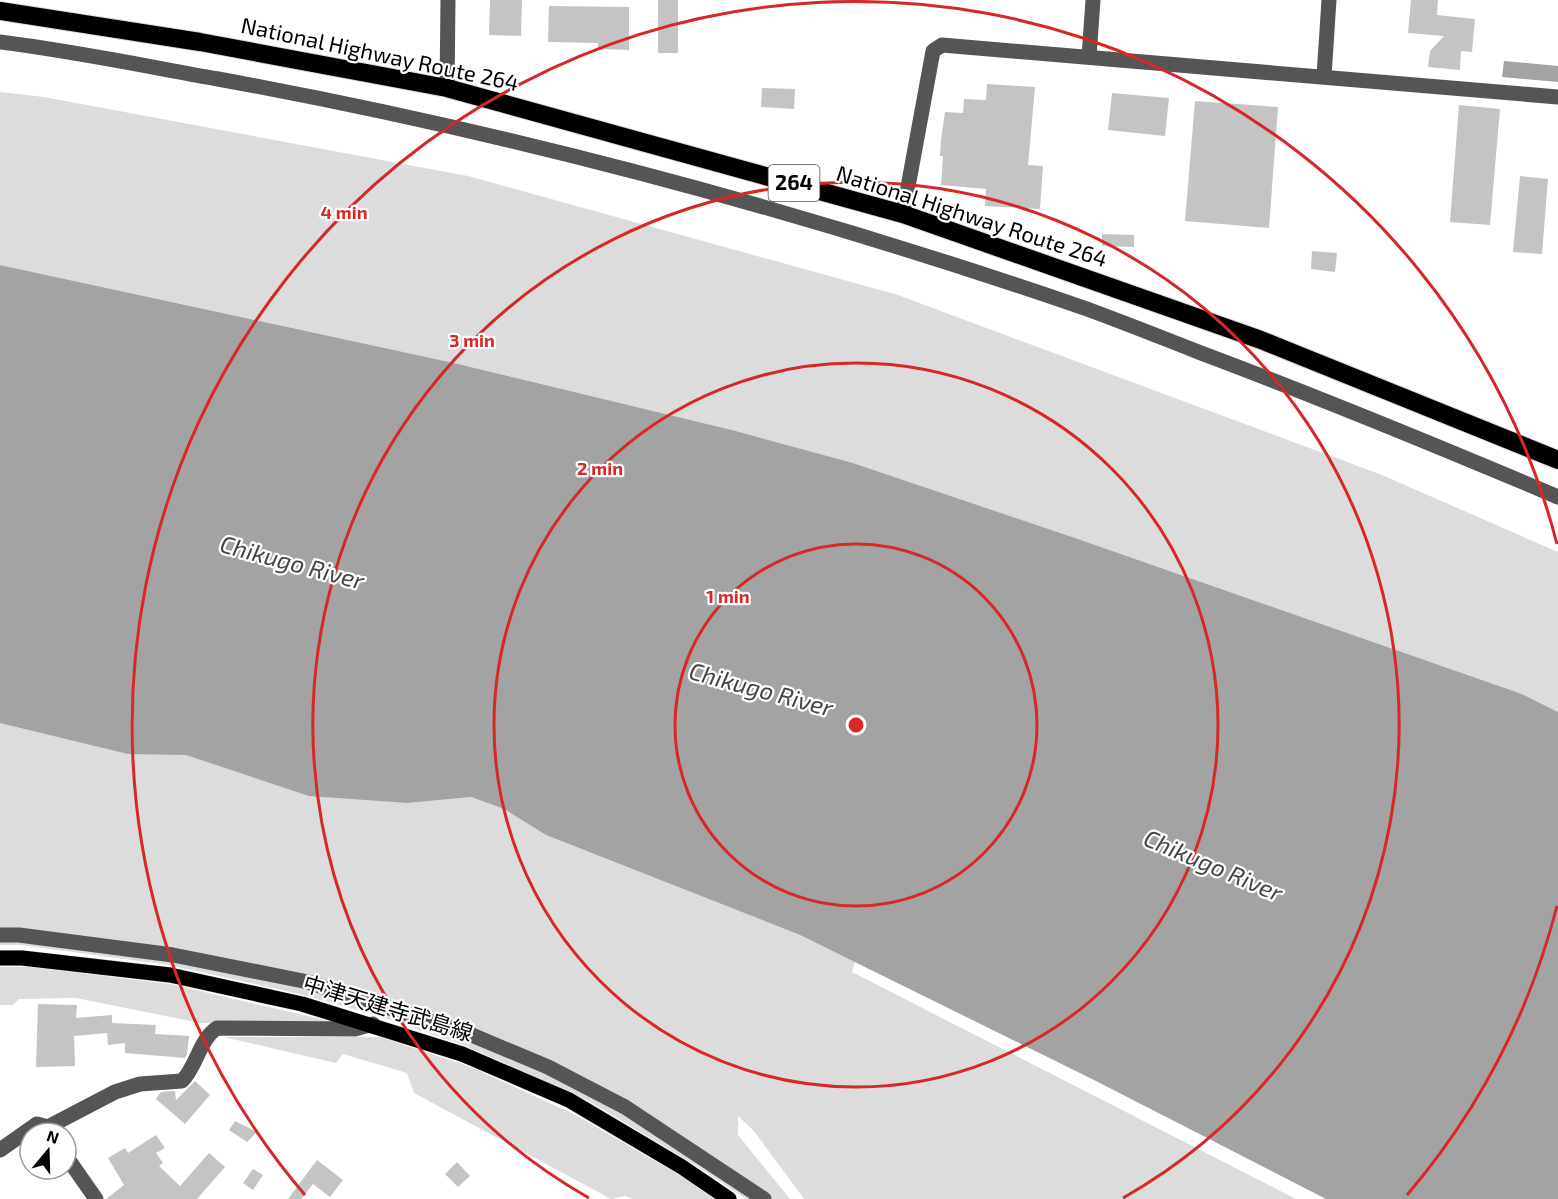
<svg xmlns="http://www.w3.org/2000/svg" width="1558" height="1199" font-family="'Exo 2','Noto Sans JP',sans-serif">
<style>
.green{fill:#dcdcdc}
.water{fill:#a3a3a3}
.building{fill:#c4c4c4}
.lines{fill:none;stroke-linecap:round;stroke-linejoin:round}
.major-casing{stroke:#dbdbdb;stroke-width:16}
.highway-casing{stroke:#dbdbdb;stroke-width:20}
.minor{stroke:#555;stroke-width:15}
.major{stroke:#000;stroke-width:15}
.highway{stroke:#000;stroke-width:18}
.ring{fill:none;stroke:#d62828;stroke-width:3}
.labels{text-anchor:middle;stroke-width:4.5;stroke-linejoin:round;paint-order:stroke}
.shield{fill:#fff;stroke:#4c4c4c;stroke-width:1.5}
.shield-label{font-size:21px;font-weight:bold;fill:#000}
.street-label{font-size:22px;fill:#000;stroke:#fff}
.water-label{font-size:24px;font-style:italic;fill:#444;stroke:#fff}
.centre{fill:#d62828;stroke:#fff;stroke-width:3}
.ring-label{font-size:18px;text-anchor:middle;font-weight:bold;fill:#d62828;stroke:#fff;stroke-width:4.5;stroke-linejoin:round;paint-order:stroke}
</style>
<rect width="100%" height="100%" fill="#fff"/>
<g class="green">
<path d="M0,92L44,97L468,176L898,295L1382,475L1558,552V712L1522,694L1078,539L853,463L732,430L454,363L0,265Z"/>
<path d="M0,715L217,735L408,803L471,797L504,809L546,835L800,935L855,962L852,972L1296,1199H804L754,1131L738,1116V1135L790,1199H773L626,1101L310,977L0,930Z"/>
<path d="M21,940L172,959L308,987L468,1038L549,1072L626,1112L757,1199H746L700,1168L587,1100L466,1046L376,1015L295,993L169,965L20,945H0V941Z"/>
<path d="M0,967H30L170,984L342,1024L200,1023L76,998L19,999L13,1005H0Z"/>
<path d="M224,1037H380L471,1067L574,1114L686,1179L714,1199H633L625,1196L611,1199L414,1093L407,1073L343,1054L336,1063Z"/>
</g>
<g class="water">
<path d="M1504,61L1558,66V82L1502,77Z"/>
<path d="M0,265L454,363L732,430L853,463L1078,539L1522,694L1558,712V1199H1326L1094,1080L800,935L546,835L504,809L471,797L408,803L309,796L186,755L128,754L0,723Z"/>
</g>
<g class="building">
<path d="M490,0H522L521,36L489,35Z"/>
<rect x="658" y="0" width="20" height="53"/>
<path d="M1411,0H1438L1437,15L1475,19L1472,52L1461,51L1460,70L1428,67L1430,51L1444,36L1408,33Z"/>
<path d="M549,6L629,7V50L598,49V43L548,42Z"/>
<path d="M987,84L1035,87L1028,165L1043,166L1040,209L985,206L986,189L941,185L943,156H940L941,140L945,112L963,113L964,99L986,100Z"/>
<path d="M762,88L795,89L794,109L761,107Z"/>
<path d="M1112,93L1169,98L1165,136L1108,130Z"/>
<path d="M1195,101L1278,107L1269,228L1185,221Z"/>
<path d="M1459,105L1500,109L1490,225L1450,222Z"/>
<path d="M1520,176L1548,179L1542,254L1513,252Z"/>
<path d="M1102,234L1134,235V247L1102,246Z"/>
<path d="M1312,251L1337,253L1335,272L1311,269Z"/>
<path d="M38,1004L77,1005L76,1018L112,1015V1023L156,1025L155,1034L189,1036L187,1054L185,1058L125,1053V1043L108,1045L107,1033L74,1036L75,1066L36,1067Z"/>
<path d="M195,1081L210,1095L185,1124L156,1099L161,1092L175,1091L176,1100Z"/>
<path d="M235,1121L257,1132L247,1142L229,1130Z"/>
<path d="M156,1135L165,1148L156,1153L163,1163L159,1166L180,1186L209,1153L225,1167L197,1199H106L124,1185L108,1158L125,1148L128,1153Z"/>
<path d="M317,1160L343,1180L330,1197L313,1184L301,1199H288Z"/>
<path d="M457,1162L470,1176L458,1187L445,1174Z"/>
<path d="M253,1169L263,1175L253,1190L243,1183Z"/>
</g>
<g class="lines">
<g class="major-casing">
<path id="major" d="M0,958H22L170,975L302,1004L462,1054L569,1100L682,1167L729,1199"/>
</g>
<g class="highway-casing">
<path id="highway" d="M0,11L200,42L447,88L903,214L1261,340L1558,460"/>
</g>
<g class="minor">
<path d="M0,42C73,51 145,66 218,79C513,133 803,211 1087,309C1125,323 1163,338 1201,353C1321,398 1440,447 1558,497"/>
<path d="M1089,57L1093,0"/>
<path d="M1324,76L1329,0"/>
<path d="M447,88L448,0"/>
<path d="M903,214L933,51L942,45L1558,97"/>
<path d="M0,935H19L173,955L308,982L467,1033L548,1067L625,1107L764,1199"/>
<path d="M0,1150L37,1124L48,1127L115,1092L140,1084L182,1081C197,1066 199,1040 217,1028L355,1029L373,1024"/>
<path d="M66,1156L96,1199"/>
</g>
<use href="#major" class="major"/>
<use href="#highway" class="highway"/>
</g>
<g class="ring">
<circle cx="856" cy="725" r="181"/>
<circle cx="856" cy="725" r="362"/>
<path d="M589 1198A543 543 0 1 1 1123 1198"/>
<path d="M1557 906A724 724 0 0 1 1407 1195M305 1195A724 724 0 1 1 1557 544"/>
</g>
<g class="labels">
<rect class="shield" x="768.5" y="165" width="51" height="36" rx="4.5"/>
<g class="shield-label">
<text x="794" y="190">264</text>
</g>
<g class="street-label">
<text transform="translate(380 54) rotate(12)" y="8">National Highway Route 264</text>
<text transform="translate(972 216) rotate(18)" y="8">National Highway Route 264</text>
<text transform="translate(388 1008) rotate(17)" y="8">中津天建寺武島線</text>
</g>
<g class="water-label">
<text transform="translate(292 563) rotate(15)" y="8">Chikugo River</text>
<text transform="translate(761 690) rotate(15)" y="8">Chikugo River</text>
<text transform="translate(1213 866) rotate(23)" y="8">Chikugo River</text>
</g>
</g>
<circle cx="856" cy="725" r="9" class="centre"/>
<g class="ring-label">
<text x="344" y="219">4 min</text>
<text x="472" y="347">3 min</text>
<text x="600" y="475">2 min</text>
<text x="728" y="603">1 min</text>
</g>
<g transform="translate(48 1151) rotate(19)"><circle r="28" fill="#ffffff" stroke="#999999" stroke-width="1.5"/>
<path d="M0-4.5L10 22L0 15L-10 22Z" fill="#000000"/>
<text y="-9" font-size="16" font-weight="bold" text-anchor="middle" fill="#000000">N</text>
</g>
</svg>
